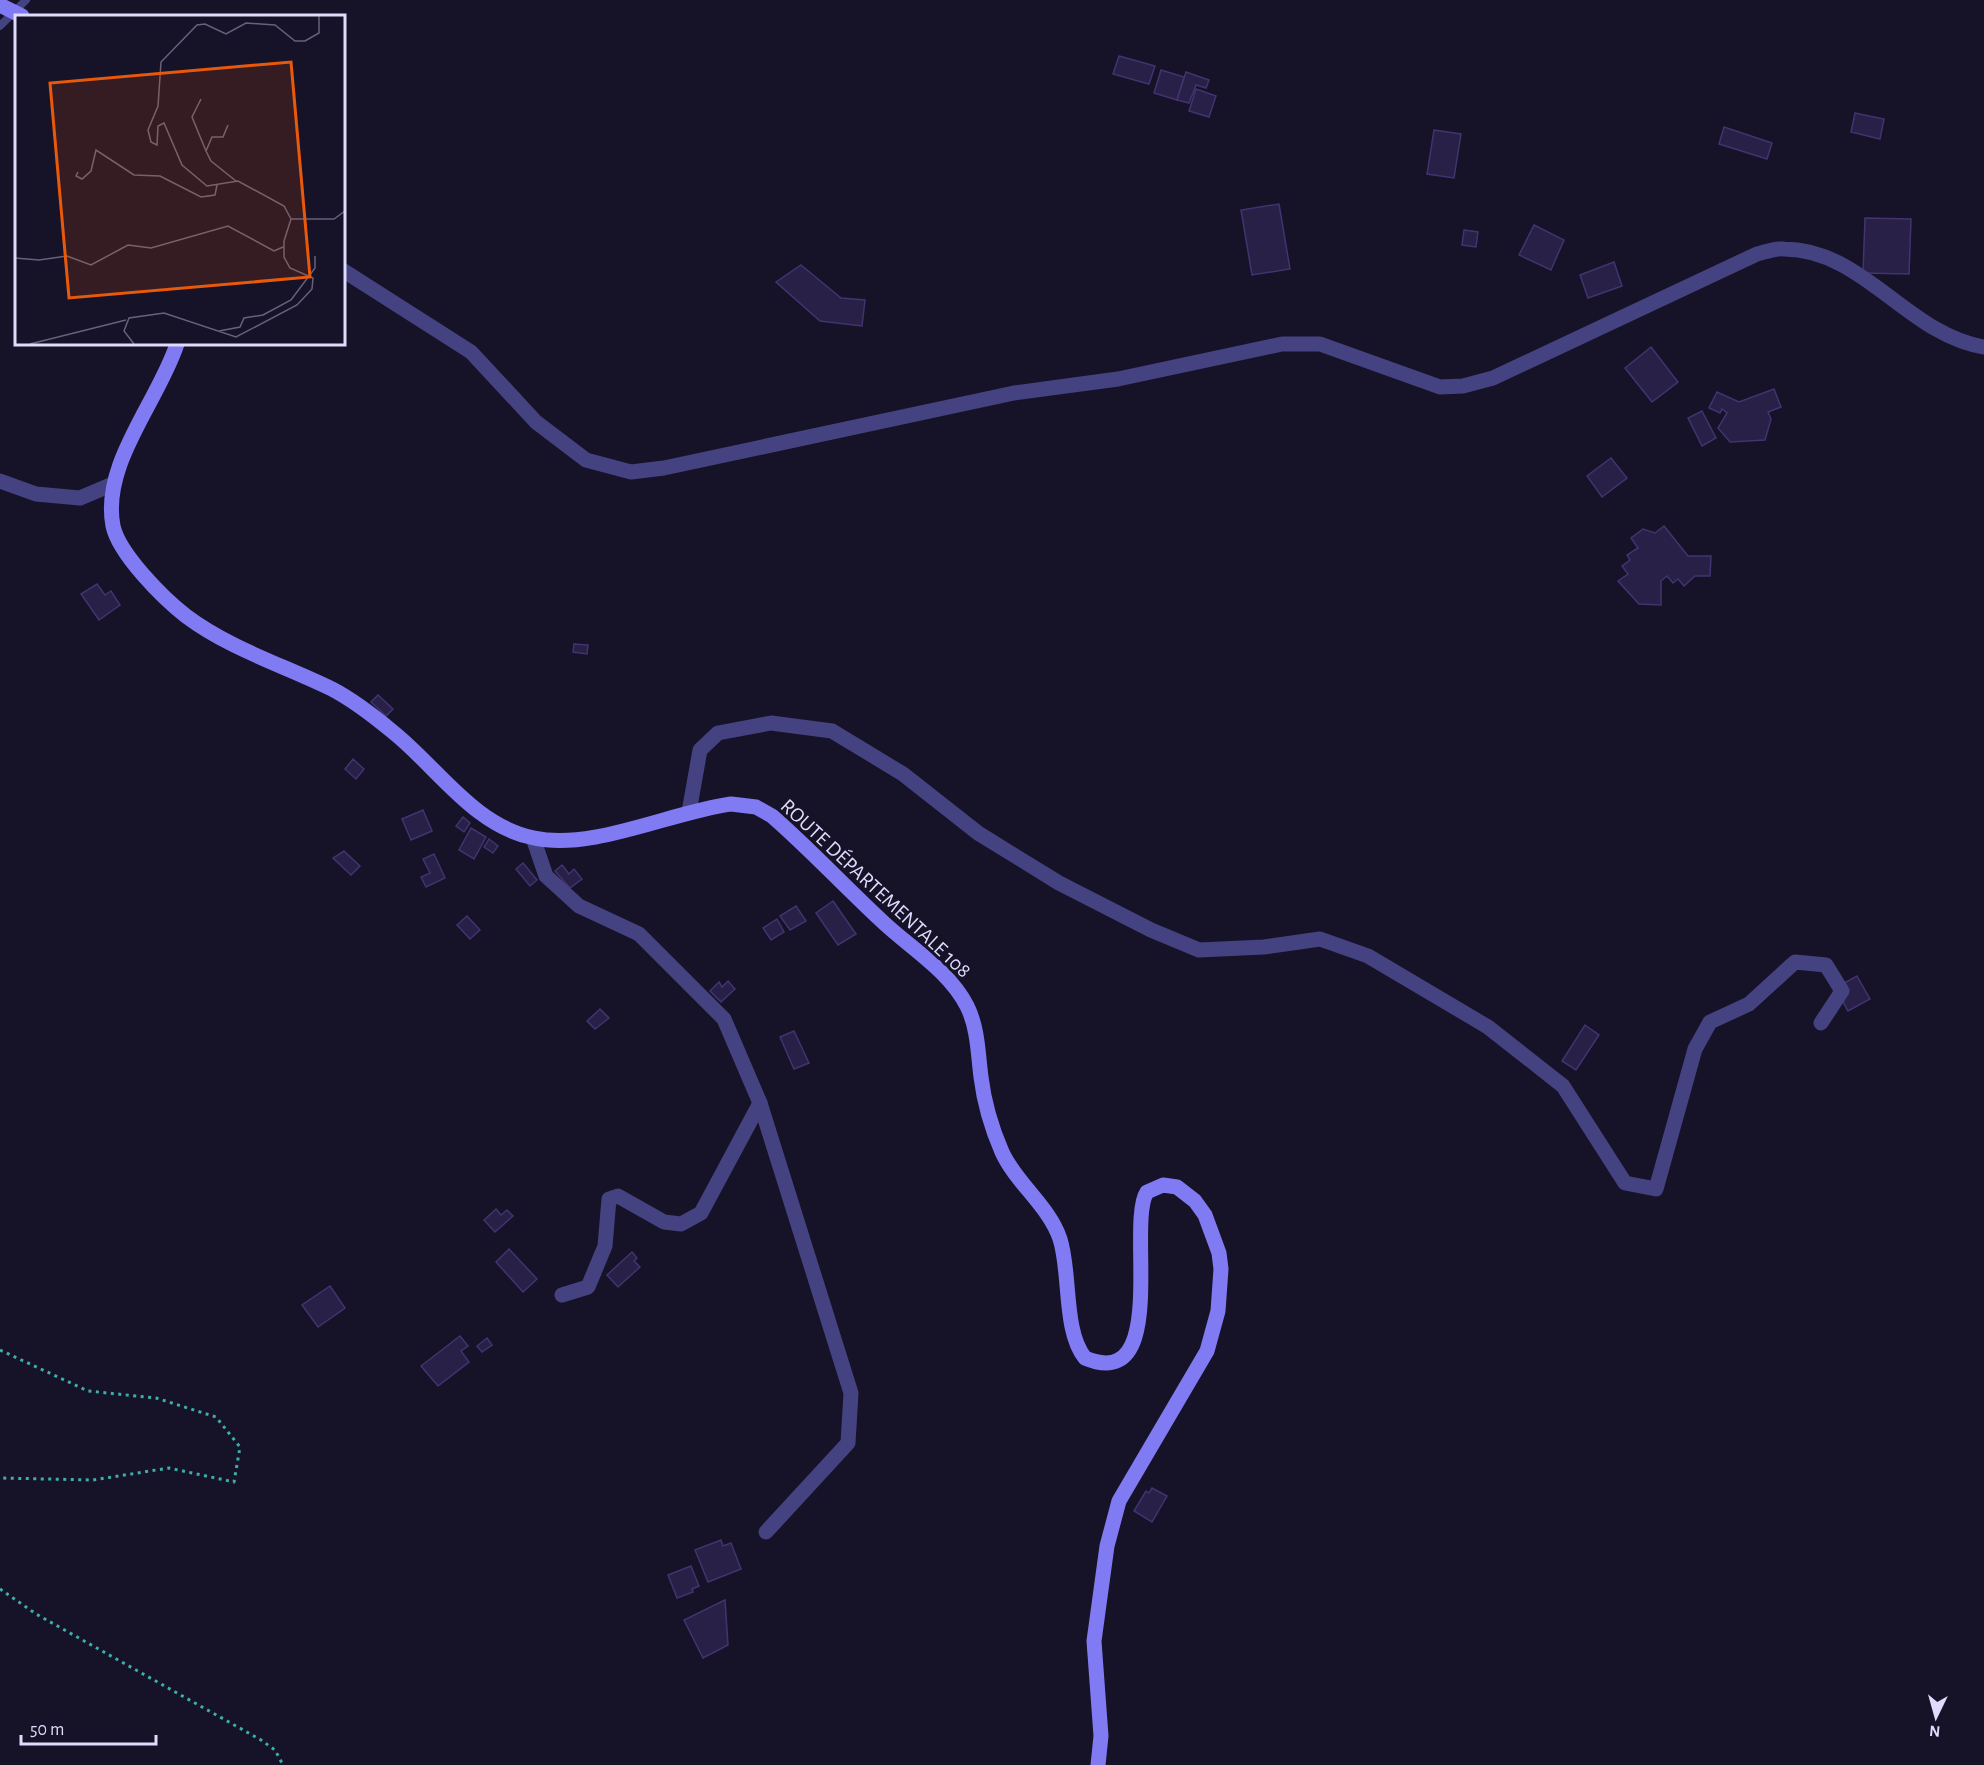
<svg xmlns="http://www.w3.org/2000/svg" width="1984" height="1765" font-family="'Alegreya Sans',sans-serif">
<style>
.building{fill:#282046;stroke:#413470;stroke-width:1.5}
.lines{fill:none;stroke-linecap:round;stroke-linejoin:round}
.path{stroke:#3cafaa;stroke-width:3;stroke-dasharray:3 4.5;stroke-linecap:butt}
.service{stroke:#454281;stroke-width:8}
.minor{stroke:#454281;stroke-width:15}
.secondary{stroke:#807bf3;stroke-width:15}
.labels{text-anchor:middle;stroke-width:6;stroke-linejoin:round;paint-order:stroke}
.street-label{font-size:21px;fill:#dfdbfc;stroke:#161227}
.inset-road{fill:none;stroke:#66627c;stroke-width:1.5}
.view{fill:#e8590c;fill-opacity:0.15;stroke:#e8590c;stroke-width:3}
.inset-edge{fill:none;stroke:#dfdbfc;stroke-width:3}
</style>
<rect width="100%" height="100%" fill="#161227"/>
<g class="building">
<path d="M1119,56L1155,66L1149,84L1113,74Z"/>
<path d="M1161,70L1184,77L1177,100L1154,93Z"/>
<path d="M1186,72L1209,80L1206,88L1196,85L1189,103L1177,100Z"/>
<path d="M1196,89L1216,96L1209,117L1189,111Z"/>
<path d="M1855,113L1884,119L1880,139L1851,132Z"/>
<path d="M1724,127L1772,143L1767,159L1719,144Z"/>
<path d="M1434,130L1461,134L1454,178L1427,174Z"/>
<path d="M1279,204L1290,269L1252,275L1241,210Z"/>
<path d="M1865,218L1911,219L1909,274L1863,273Z"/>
<path d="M1534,225L1564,240L1551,270L1519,255Z"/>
<path d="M1464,230L1478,232L1476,247L1462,245Z"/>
<path d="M1614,262L1622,286L1588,298L1580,275Z"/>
<path d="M801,265L841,298L865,300L862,326L820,321L776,282Z"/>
<path d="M1651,347L1678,382L1652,402L1625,368Z"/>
<path d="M1774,389L1781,407L1768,412L1771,419L1765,440L1730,442L1718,428L1727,413L1722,409L1720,413L1709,408L1717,392L1739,402Z"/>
<path d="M1702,411L1716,438L1702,446L1688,418Z"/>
<path d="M1611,458L1627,478L1602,497L1587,476Z"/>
<path d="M1664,526L1688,556H1711L1710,576H1695L1684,586L1678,579L1673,583L1667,576L1661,581V605L1639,604L1618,581L1628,574L1622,566L1630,560L1627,555L1638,548L1631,538L1643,529L1655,533Z"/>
<path d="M97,584L105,595L111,591L120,605L99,620L81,594Z"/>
<path d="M574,644L588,645L587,654L573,652Z"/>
<path d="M378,695L393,709L386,716L371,702Z"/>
<path d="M353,759L364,769L356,779L345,769Z"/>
<path d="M423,810L432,831L411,840L402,819Z"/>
<path d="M463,817L470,823L464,832L456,826Z"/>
<path d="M471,828L486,837L474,859L459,850Z"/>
<path d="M489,839L498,846L493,853L484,847Z"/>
<path d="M344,851L360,866L351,875L333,858Z"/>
<path d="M434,854L445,878L426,887L421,877L430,873L423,859Z"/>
<path d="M523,863L537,880L530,886L516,869Z"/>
<path d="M562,865L569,874L574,869L582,879L570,888L555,871Z"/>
<path d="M833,901L856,934L838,945L816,913Z"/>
<path d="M796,906L806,921L790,930L780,916Z"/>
<path d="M467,916L480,930L470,939L457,925Z"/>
<path d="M777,919L784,932L771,940L763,928Z"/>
<path d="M1857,976L1870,999L1848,1011L1835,988Z"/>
<path d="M728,981L735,989L721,1002L710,991L719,982L722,987Z"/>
<path d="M600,1009L609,1018L595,1029L587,1021Z"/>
<path d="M1585,1025L1599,1035L1576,1070L1562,1061Z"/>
<path d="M794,1031L809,1063L794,1069L780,1037Z"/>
<path d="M496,1209L501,1215L507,1210L513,1216L495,1232L484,1220Z"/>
<path d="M509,1249L537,1279L523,1292L496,1262Z"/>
<path d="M632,1252L637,1258L634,1261L640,1267L618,1287L607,1275Z"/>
<path d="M330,1286L345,1308L318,1327L302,1305Z"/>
<path d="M460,1336L468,1346L461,1351L469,1362L438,1386L421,1366Z"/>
<path d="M487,1338L492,1345L482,1352L477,1346Z"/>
<path d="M1152,1488L1167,1496L1152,1522L1134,1511L1146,1491L1149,1493Z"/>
<path d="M721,1540L723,1546L731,1543L741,1569L708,1582L695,1550Z"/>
<path d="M691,1566L699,1586L692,1589L693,1592L677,1598L668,1575Z"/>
<path d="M725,1600L728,1645L703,1658L684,1620Z"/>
</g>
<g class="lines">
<g class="path">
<path d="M0,1350L88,1391L156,1398L216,1417L240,1447L234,1482L169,1468L93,1480L0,1478"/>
<path d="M0,1589L36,1614L261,1740L275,1750L283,1765"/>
</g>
<path class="service" d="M0,26L26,0"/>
<g class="minor">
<path d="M344,271L471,352L536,422L586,460L631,472L664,468L1014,393L1118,379L1282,344H1320L1440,387L1463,386L1493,378L1757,254C1765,252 1775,248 1784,249C1863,249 1908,335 1984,347"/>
<path d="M0,481L36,494L80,498L113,484"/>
<path d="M689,812L700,750L718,733L771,723L832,731L903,774L978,833L1059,883L1151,930L1199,950L1264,947L1320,939L1368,956L1488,1027L1563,1086L1625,1183L1656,1189L1695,1049L1710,1022L1749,1004L1795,962L1826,965L1842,991L1821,1023"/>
<path d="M533,838L546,876L579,906L639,934L724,1019L760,1103L851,1393L848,1443L766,1532"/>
<path d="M562,1295L588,1287L605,1246L609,1199L618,1196L664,1222L681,1224L701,1213L760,1103"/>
</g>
<g class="secondary">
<path d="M0,5L22,16"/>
<path d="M177,344C158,402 101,464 113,526C119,554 163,598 186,616C230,649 283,665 332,689C353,700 375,717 393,732C438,768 474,826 534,838C592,851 671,812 731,804L756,807L772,816C811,850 846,888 884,923C912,949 949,971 967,1006C978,1028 978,1054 981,1077C984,1102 992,1129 1002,1152C1016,1183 1049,1206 1060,1239C1071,1273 1063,1331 1085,1358C1171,1394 1126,1223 1147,1192L1163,1185L1177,1187L1195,1201L1205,1215L1219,1253L1221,1269L1218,1311L1207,1351L1119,1501L1107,1546L1094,1641L1101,1736L1098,1765"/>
</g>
</g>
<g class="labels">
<g class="street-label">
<text transform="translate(876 888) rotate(43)" y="7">ROUTE DÉPARTEMENTALE 108</text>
</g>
</g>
<g transform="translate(15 15)">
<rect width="330" height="330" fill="#161227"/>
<path class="inset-road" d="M186,84L177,102L191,136L196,146L221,166M191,136L197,122H208L213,110M63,157L61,161L67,164L76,156L81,135L119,160L145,161L186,182L200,180L202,170M276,204H319L330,196M0,243L24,245L52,241L76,250L113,230L136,233L213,211L259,236L268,232M204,316L225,312L229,303L248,300L276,285L300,253V241M15,329L111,305M119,329L109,316L114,303L149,298L221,322L282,290L297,274L298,263L275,253L269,242V226L276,204L269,191L223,166L192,171L167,150L149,108L143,111L142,130L136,127L133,115L143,91L146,47L182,10L190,9L211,19L231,8L260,10L280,26H290L304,18V1"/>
<path class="view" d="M276,47L295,262L54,283L35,68Z"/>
<rect width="330" height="330" class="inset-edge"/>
</g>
<g transform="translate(1936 1717) rotate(185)" stroke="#161227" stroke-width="4.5" paint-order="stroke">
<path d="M0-4.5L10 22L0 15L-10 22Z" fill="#dfdbfc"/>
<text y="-9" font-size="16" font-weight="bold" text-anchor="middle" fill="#dfdbfc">N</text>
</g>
<path d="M21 1735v9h135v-9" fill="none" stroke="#dfdbfc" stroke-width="3"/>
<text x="30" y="1735" font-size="18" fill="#dfdbfc" stroke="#161227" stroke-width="4.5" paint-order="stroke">50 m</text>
</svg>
